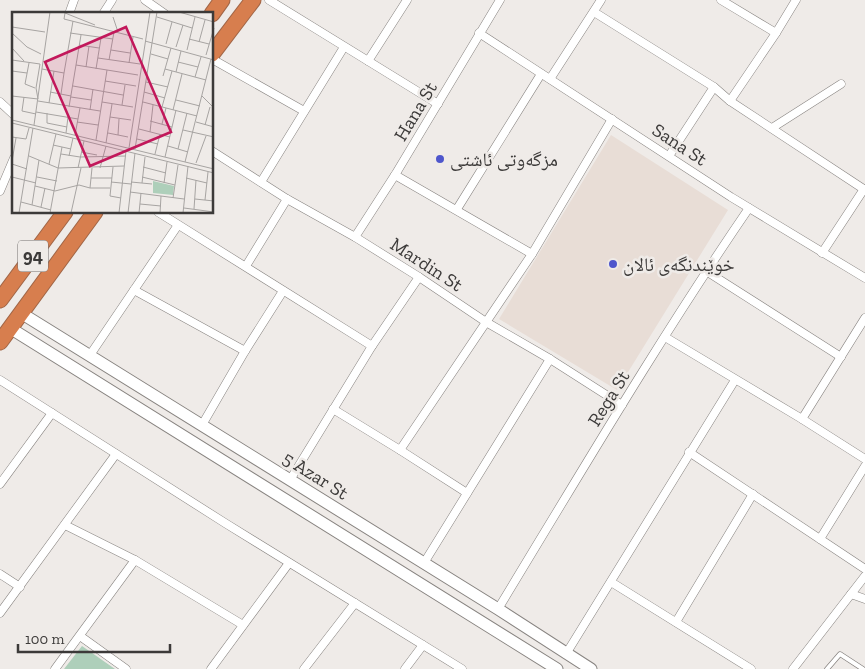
<svg xmlns="http://www.w3.org/2000/svg" width="865" height="669" font-family="'Zilla Slab','Noto Naskh Arabic',serif">
<style>
.built{fill:#e8ddd6}
.green{fill:#aecfba}
.lines{fill:none;stroke-linecap:round;stroke-linejoin:round}
.lane-casing{stroke:#888481;stroke-width:5.5}
.street-casing{stroke:#888481;stroke-width:9}
.secondary-casing{stroke:#888481;stroke-width:13}
.highway-casing{stroke:#a16647;stroke-width:17}
.lane{stroke:#fff;stroke-width:4}
.street{stroke:#fff;stroke-width:8}
.secondary{stroke:#fff;stroke-width:11}
.highway{stroke:#d77e4e;stroke-width:15}
.poi-dot{fill:#4e56cc;stroke:#efebe8;stroke-width:2}
.labels{text-anchor:middle;stroke-width:5;stroke-linejoin:round;paint-order:stroke}
.shield{fill:#efebe8;stroke:#726f6e;stroke-width:1}
.shield-label{font-size:18px;font-weight:bold;fill:#3c3a39}
.street-label{font-size:19px;fill:#3c3a39;stroke:#efebe8}
.poi-label{font-size:19px;fill:#3c3a39;stroke:#efebe8;text-anchor:start}
.inset-road{fill:none;stroke:#a7a4a2;stroke-width:1}
.view{fill:#c2185b;fill-opacity:0.15;stroke:#c2185b;stroke-width:2.5}
.inset-edge{fill:none;stroke:#3c3a39;stroke-width:2.5}
</style>
<rect width="100%" height="100%" fill="#efebe8"/>
<path class="built" d="M611,135L728,210L617,390L499,319Z"/>
<path class="green" d="M82,646L115,669H64Z"/>
<g class="lines">
<g class="lane-casing">
<path id="lane" d="M827,669L840,654L863,669"/>
</g>
<g class="street-casing">
<g id="street">
<path d="M145,0L165,14"/>
<path d="M269,0L438,104"/>
<path d="M721,0L776,33"/>
<path d="M594,12L714,87L730,101L776,33L796,0"/>
<path d="M69,14L74,0"/>
<path d="M103,14L112,0"/>
<path d="M479,33L731,197L865,278"/>
<path d="M212,59L304,111"/>
<path d="M368,61L407,0"/>
<path d="M550,79L601,0"/>
<path d="M730,101L865,190"/>
<path d="M0,102L14,115"/>
<path d="M772,128L841,84"/>
<path d="M212,151L287,199L355,237L419,277L486,322L550,359L622,405"/>
<path d="M669,156L714,87"/>
<path d="M395,175L532,254"/>
<path d="M261,182L344,47"/>
<path d="M0,191L14,158"/>
<path d="M457,209L541,74"/>
<path d="M158,212L372,346"/>
<path d="M355,237L395,175L500,0"/>
<path d="M822,253L864,189"/>
<path d="M246,266L287,199"/>
<path d="M706,271L841,357"/>
<path d="M134,290L245,351"/>
<path d="M665,337L802,419L865,459"/>
<path d="M90,355L178,225"/>
<path d="M0,380L225,523L462,669"/>
<path d="M333,409L400,450L467,493"/>
<path d="M802,419L865,318"/>
<path d="M202,425L245,351L283,291"/>
<path d="M400,450L532,254L612,119"/>
<path d="M689,452L865,569"/>
<path d="M290,480L372,346L419,277"/>
<path d="M0,484L52,413"/>
<path d="M65,525L135,560L243,625"/>
<path d="M820,539L865,466"/>
<path d="M424,563L550,359"/>
<path d="M0,574L20,587"/>
<path d="M611,582L751,669"/>
<path d="M851,594L865,599"/>
<path d="M498,609C580,474 660,338 749,208"/>
<path d="M0,613L116,454"/>
<path d="M676,622L753,494"/>
<path d="M80,636L126,669"/>
<path d="M566,654L735,380"/>
<path d="M55,669L135,560"/>
<path d="M211,669L289,563"/>
<path d="M304,669L355,603"/>
<path d="M405,669L423,645"/>
<path d="M793,669L865,576"/>
</g>
</g>
<g class="secondary-casing">
<g id="secondary">
<path d="M21,313L498,609L591,669"/>
<path d="M10,328L557,669"/>
</g>
</g>
<g class="highway-casing">
<g id="highway">
<path d="M212,14L222,0"/>
<path d="M212,54L253,0"/>
<path d="M0,300L65,212"/>
<path d="M0,342L95,212"/>
</g>
</g>
<use href="#lane" class="lane"/>
<use href="#street" class="street"/>
<use href="#secondary" class="secondary"/>
<use href="#highway" class="highway"/>
</g>
<g class="poi-dot">
<circle cx="440" cy="159" r="5"/>
<circle cx="613" cy="264" r="5"/>
</g>
<g class="labels">
<rect class="shield" x="18" y="240.5" width="30" height="31" rx="4"/>
<g class="shield-label">
<text x="33" y="262">94</text>
</g>
<g class="street-label">
<text transform="translate(415 111) rotate(-59)" y="7">Hana St</text>
<text transform="translate(680 144) rotate(33)" y="7">Sana St</text>
<text transform="translate(427 264) rotate(33)" y="7">Mardin St</text>
<text transform="translate(608 398) rotate(-58)" y="7">Rega St</text>
<text transform="translate(316 475) rotate(32)" y="7">5 Azar St</text>
</g>
<g class="poi-label">
<text x="450" y="166">مزگەوتی ئاشتی</text>
<text x="623" y="271">خوێندنگەی ئالان</text>
</g>
</g>
<g transform="translate(12 12)">
<rect width="201" height="201" fill="#efebe8"/>
<path d="M141,169L162,174L161,183L141,181Z" fill="#aecfba"/>
<path class="inset-road" d="M167,0L202,10M53,1L52,7L131,27M53,1L83,13M101,5L106,20M145,5L180,16M0,15L33,20M0,21L15,35L29,42M58,21L101,27M177,27L197,32M133,29L202,48M187,30L193,8M154,32L160,10M67,33L87,36M164,35L171,13M0,36L12,49M99,38L118,41M175,38L183,5M139,42L156,47M194,43L202,16M86,46L128,52M0,48L28,52M97,48L102,20M166,50L186,55M17,51L13,72L23,76M117,51L121,25M64,53L126,63M74,55L77,34M30,57L52,61L49,82M84,57L89,26M153,57L194,68M0,59L15,61M164,60L169,39M52,61L61,9M151,64L159,36M183,65L189,45M93,69L124,74M134,70L156,75M61,74L111,83M38,80L59,84M132,80L153,86M0,84L26,87L24,76L28,52M190,84L202,96M12,85L10,99L24,102M59,85L79,88M164,88L188,94M26,89L88,99M90,90L121,95M131,90L185,104M37,91L42,59M110,93L113,73M57,95L69,23M150,95L160,59M78,98L81,77M161,98L170,62M24,100L66,107M35,101V111L55,115M98,105L119,108M0,108L202,157M138,109L160,115M65,110L86,113M184,110L202,115M0,111L202,161M150,112L154,96M22,113L38,0M193,113L198,95M127,117L158,125M171,118L202,125M138,120L141,93M54,121L56,105M96,121L116,125M63,123L68,96M106,123L107,107M0,125L14,127L17,116M125,127L146,132M84,128L95,58M94,131L100,92M41,133L59,137M156,134L176,140M117,136L138,0M123,137L145,0M166,137L175,101M69,140L85,143M49,142L68,145L114,144M143,142L148,122M17,144L46,156L112,154M57,144L61,126M153,145L164,98M0,149L4,126M173,150L199,47M184,151L194,124M0,152L15,157M37,152L44,122M101,155L98,184L109,186M131,155L154,161M66,156L72,129M80,156L78,176H98M88,156L94,134M0,165L24,171M25,165L45,169M130,165L163,173M79,166H100M174,166L195,171M99,170L119,172M119,170L140,172M130,171L133,145M152,171L155,150M23,174L43,179L67,173L78,176M118,180L172,187M161,186L166,153M183,187L202,189M193,188L196,160M9,190L39,198M128,192L149,194M20,193L27,148M29,195L33,176M172,196L202,200M182,197L184,168M7,201L21,116M38,201L50,135M59,201L69,156M107,201L114,139M116,201L123,141M127,201L129,181M148,201L149,184M171,201L176,154"/>
<path class="view" d="M114,15L159,120L78,154L33,50Z"/>
<rect width="201" height="201" class="inset-edge"/>
</g>
<path d="M18 644v8h152v-8" fill="none" stroke="#3c3a39" stroke-width="2.5"/>
<text x="25" y="644" font-size="15" fill="#3c3a39" stroke="#efebe8" stroke-width="4" paint-order="stroke">100 m</text>
</svg>
